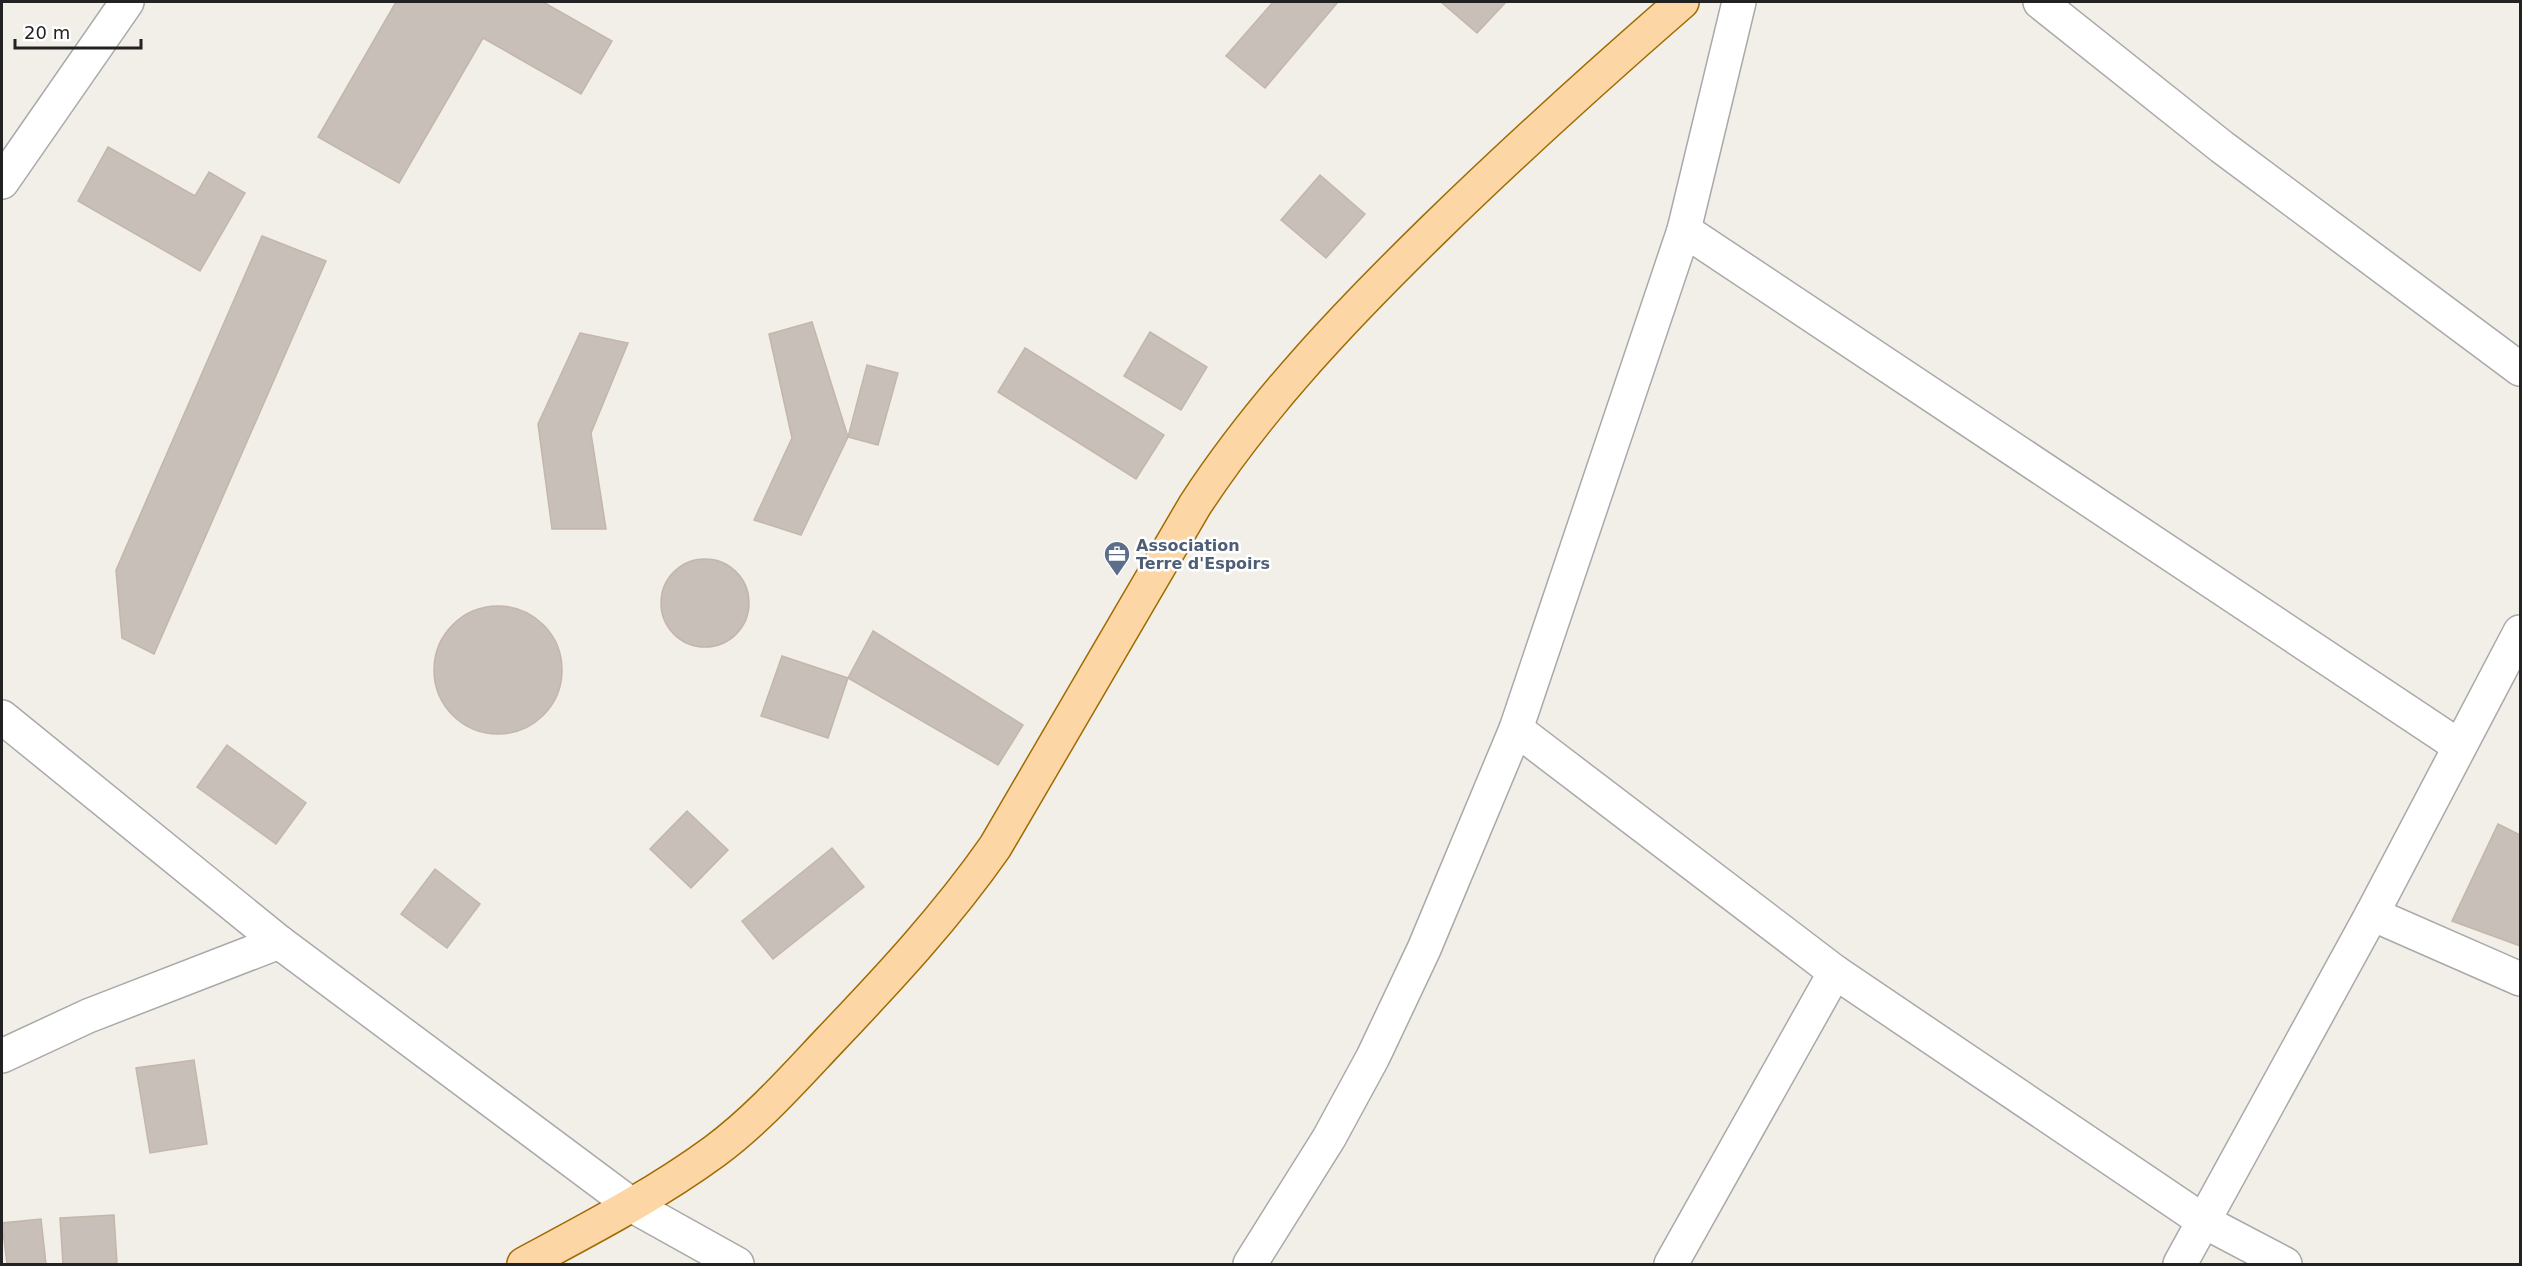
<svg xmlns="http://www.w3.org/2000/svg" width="2522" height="1266" font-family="'DejaVu Sans',sans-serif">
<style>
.building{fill:#c7bfb8;stroke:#c4b6ab;stroke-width:1.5}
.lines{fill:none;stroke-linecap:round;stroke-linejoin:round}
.minor-casing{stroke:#a9a9a9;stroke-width:36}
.major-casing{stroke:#a06b00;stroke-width:36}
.minor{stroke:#fff;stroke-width:33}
.major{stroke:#fcd6a4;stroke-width:33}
.labels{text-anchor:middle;stroke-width:5;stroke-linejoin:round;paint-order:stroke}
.service-label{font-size:16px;font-weight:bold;fill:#4e5e75;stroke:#fff;text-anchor:start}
</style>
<rect width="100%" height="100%" fill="#f2efe9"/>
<g class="building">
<path d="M396,2H543L612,41L581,94L483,38L399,183L318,137Z"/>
<path d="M1273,2H1338L1265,88L1226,56Z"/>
<path d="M1441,2H1506L1477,33Z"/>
<path d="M108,147L195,196L209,172L245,193L200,271L78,201Z"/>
<path d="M1320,175L1365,214L1326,258L1281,220Z"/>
<path d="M262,236L326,261L154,654L122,638L116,570Z"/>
<path d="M812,322L848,437L801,535L754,520L792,438L769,334Z"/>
<path d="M1150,332L1207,367L1181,410L1124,376Z"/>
<path d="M580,333L628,343L591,433L606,529H552L538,424Z"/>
<path d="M1025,348L1164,435L1136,479L998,392Z"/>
<path d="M867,365L898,373L878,445L848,437Z"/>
<circle cx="705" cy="603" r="44"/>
<circle cx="498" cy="670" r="64"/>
<path d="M873,631L1023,725L998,765L848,678Z"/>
<path d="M782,656L848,678L828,738L761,716Z"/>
<path d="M227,745L306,803L276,844L197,787Z"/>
<path d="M687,811L728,850L691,888L650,849Z"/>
<path d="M2498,824L2520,835V946L2452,921Z"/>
<path d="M832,848L864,887L773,959L742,921Z"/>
<path d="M435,869L480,904L447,948L401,914Z"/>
<path d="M194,1060L207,1144L150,1153L136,1068Z"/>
<path d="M114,1215L117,1264H63L60,1218Z"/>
<path d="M41,1219L46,1264H7L2,1223Z"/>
</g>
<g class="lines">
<g class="minor-casing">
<g id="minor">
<path d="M2040,2L2222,147L2520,369"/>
<path d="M2,182L127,2"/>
<path d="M1684,230L2459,746"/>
<path d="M2,717L279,942L633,1206L737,1264"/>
<path d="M1516,729L1835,972L2205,1222L2285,1264"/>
<path d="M2372,914L2520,979"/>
<path d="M2,1056L88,1016L279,942"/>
<path d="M1250,1264L1329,1138L1373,1057L1424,949L1516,729L1684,230L1739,2"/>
<path d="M1671,1264L1835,972"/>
<path d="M2180,1264L2372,914L2520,632"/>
</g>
</g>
<g class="major-casing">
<path id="major" d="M524,1264C589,1229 655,1195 715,1151C758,1119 794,1078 830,1040C889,978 946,917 995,847L1195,505C1261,404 1346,315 1432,231C1513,152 1597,76 1682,2"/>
</g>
<use href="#minor" class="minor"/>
<use href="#major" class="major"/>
</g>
<defs>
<g id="office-pin" transform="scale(1.35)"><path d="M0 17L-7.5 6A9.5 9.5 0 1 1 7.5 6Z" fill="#5c6f8a" stroke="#fff"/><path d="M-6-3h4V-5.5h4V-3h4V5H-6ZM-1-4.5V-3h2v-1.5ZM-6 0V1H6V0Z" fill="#fff"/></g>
</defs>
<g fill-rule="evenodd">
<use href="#office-pin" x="1117" y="554"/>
</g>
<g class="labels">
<g class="service-label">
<text x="1136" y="551">Association<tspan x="1136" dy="18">Terre d'Espoirs</tspan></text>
</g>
</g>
<rect width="2522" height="1266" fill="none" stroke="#222222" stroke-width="6"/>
<path d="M15 39v9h126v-9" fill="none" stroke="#222222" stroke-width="3"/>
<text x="24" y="39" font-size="18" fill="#222222" stroke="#ffffff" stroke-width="4.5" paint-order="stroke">20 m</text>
</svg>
